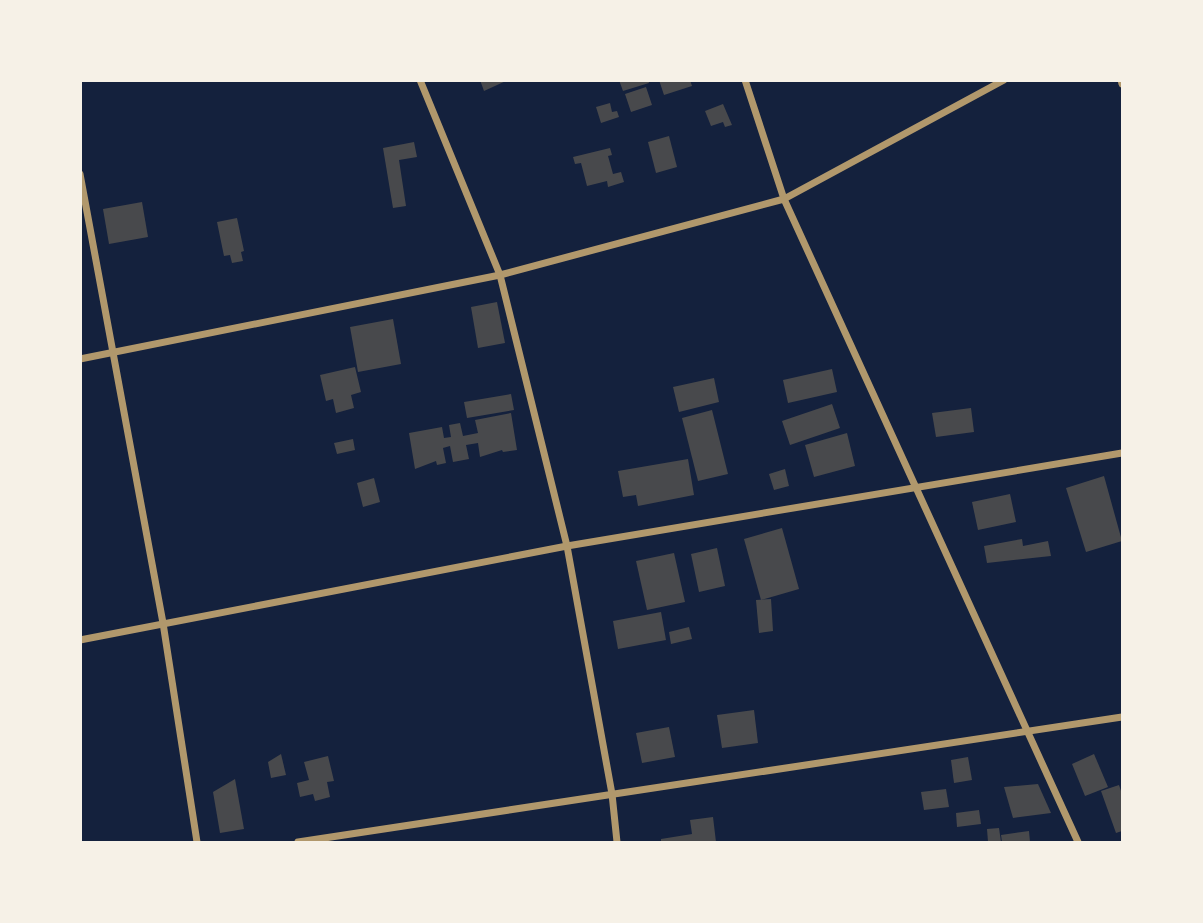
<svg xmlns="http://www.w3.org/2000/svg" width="1203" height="923" font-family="Lato,sans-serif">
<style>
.building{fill:#48494c}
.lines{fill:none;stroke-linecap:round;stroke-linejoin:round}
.minor{stroke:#b1986c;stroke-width:7}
</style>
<rect width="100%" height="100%" fill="#14213d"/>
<g class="building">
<path d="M480,80H508L484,91Z"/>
<path d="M619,80H648L649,83L623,91Z"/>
<path d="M659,80H690L692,86L664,95Z"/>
<path d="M646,87L652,105L631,112L625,94Z"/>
<path d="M610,103L612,112L617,111L619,117L601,123L596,107Z"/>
<path d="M723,104L732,125L725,127L723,122L711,126L705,111Z"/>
<path d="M669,136L677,167L656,173L648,142Z"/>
<path d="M414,142L417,157L399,160L406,206L393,208L383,148Z"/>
<path d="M610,148L612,155L608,156L613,174L621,172L624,182L608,187L607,181L587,186L581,163L575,164L573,157Z"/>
<path d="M142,202L148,237L109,244L103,209Z"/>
<path d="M237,218L244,251L241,252L243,261L232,263L230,255L224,256L217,222Z"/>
<path d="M497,302L505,343L478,348L471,307Z"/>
<path d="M393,319L401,364L358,372L350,327Z"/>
<path d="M355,367L361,392L351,395L354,408L336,413L333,399L326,401L320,375Z"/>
<path d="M832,369L837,392L788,403L783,380Z"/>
<path d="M714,378L719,402L679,412L673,387Z"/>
<path d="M511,394L514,410L467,418L464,402Z"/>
<path d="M832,404L840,428L790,445L782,421Z"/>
<path d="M971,408L974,432L936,437L932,413Z"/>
<path d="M712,410L728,474L698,481L682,418Z"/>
<path d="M511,413L517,450L503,452L502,450L480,457L478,443L466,445L469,459L453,462L450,446L443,448L446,463L437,465L436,461L415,469L409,433L442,427L444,438L451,437L449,425L460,423L463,436L478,433L475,420Z"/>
<path d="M847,433L855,466L814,477L805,445Z"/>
<path d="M353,439L355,450L337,454L334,443Z"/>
<path d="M688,459L694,495L638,506L636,495L623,497L618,471Z"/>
<path d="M785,469L789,486L774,490L769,474Z"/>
<path d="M1104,476L1122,541L1086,552L1066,488Z"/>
<path d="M374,478L380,502L363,507L357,483Z"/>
<path d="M1010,494L1016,522L978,530L972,502Z"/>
<path d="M782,528L799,589L761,600L744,539Z"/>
<path d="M1022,539L1023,546L1048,541L1051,556L987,563L984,546Z"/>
<path d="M717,548L725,586L699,592L691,554Z"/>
<path d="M674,553L685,602L647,610L636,561Z"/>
<path d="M771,599L773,631L759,633L756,600Z"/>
<path d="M661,612L666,640L618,649L613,621Z"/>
<path d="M689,627L692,639L671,644L669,632Z"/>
<path d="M754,710L758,743L722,748L717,715Z"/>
<path d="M669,727L675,757L642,763L636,733Z"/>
<path d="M281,754L286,775L271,778L268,762Z"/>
<path d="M1094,754L1108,787L1085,796L1072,764Z"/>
<path d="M328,756L334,781L327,782L330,797L315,801L313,794L300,797L297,783L309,780L304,762Z"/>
<path d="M968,757L972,780L954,783L951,760Z"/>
<path d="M235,779L244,829L220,833L213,792Z"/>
<path d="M1038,784L1051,813L1013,818L1004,787Z"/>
<path d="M1119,785L1122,794V831L1116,833L1101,791Z"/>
<path d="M946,789L949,807L924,810L921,792Z"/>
<path d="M979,810L981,824L957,827L956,813Z"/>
<path d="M713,817L716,842H661V839L692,834L690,820Z"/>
<path d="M999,828L1001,842H988L987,829Z"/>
<path d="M1029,831L1030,842H1002L1001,835Z"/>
</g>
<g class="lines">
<g class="minor">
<path d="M420,80L500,275L567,546L612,794L617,842"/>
<path d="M745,80L784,199L1078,842"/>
<path d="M1121,80L1122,84"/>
<path d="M80,174L163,623L197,842"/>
<path d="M80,359L500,275L784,199L1004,80"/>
<path d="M80,640L567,546L1122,453"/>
<path d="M298,842L1122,717"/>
</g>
</g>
<rect width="1203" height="923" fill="none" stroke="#f6f1e7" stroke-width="164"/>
</svg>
